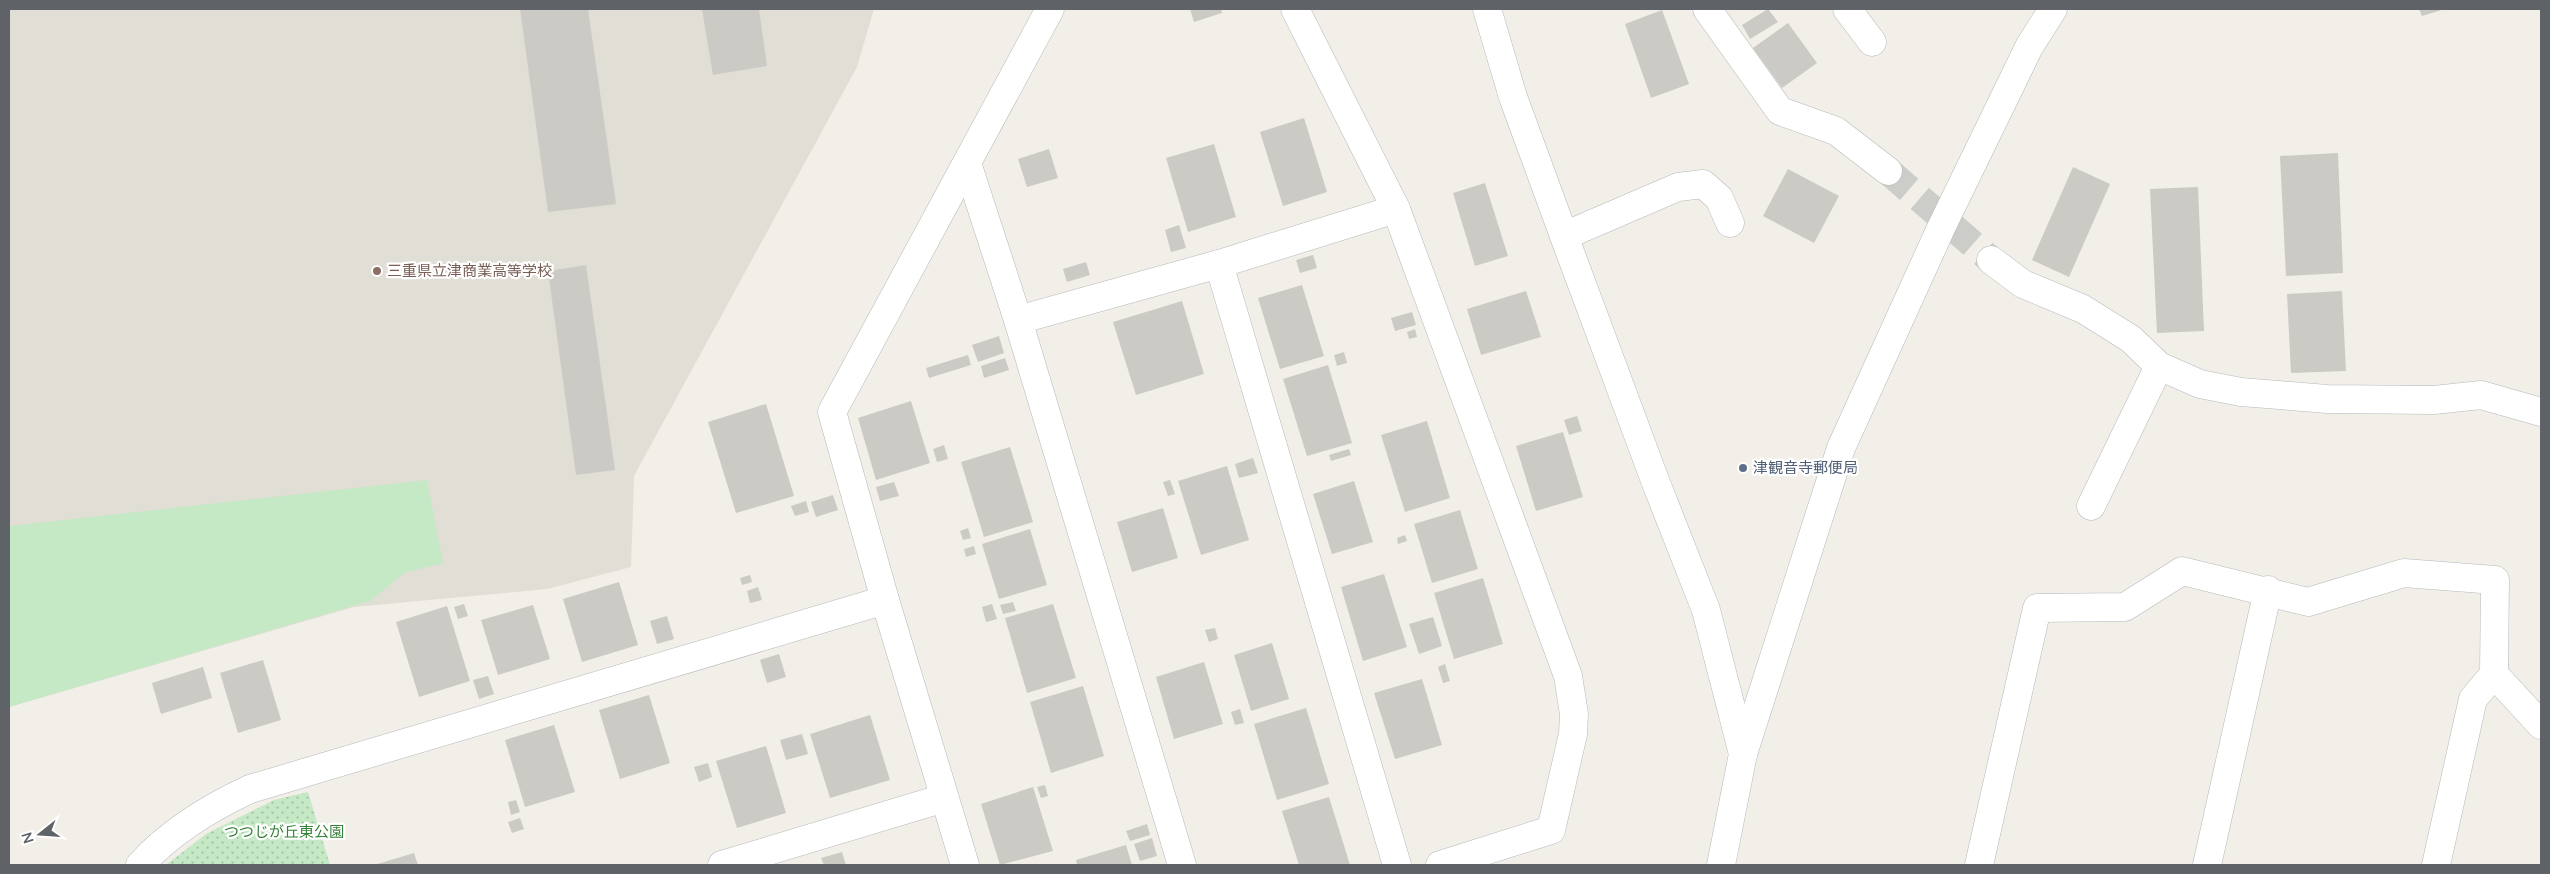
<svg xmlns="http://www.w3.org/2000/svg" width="2550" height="874" font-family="Lato,'Noto Sans JP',sans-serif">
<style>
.education{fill:#e1ded6}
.grass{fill:url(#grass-dots)}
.garden{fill:#c5e8c5}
.building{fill:#cccac5}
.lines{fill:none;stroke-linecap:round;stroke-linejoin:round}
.minor-tunnel{stroke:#ccccc8;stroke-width:28;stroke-dasharray:28 14;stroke-linecap:butt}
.minor-casing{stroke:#b5b8bc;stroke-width:29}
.minor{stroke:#fff;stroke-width:28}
.education-dot{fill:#8d6e63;stroke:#fff;stroke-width:2}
.service-dot{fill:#5c6f8a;stroke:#fff;stroke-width:2}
.labels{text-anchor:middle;stroke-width:4.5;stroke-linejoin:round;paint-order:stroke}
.education-label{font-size:15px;fill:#785e54;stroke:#fff;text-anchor:start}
.service-label{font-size:15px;fill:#4e5e75;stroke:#fff;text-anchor:start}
.park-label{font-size:15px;fill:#348238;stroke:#fff}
</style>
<defs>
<pattern id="grass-dots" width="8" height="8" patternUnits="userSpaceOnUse" patternTransform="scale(1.25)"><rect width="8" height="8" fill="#c5e8c5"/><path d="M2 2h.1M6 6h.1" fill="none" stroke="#a3c0a4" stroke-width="1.8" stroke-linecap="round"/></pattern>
</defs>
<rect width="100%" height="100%" fill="#f1efe8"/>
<path class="education" d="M9,9H874L857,67L634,476L631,567L547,589L354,607L9,707Z"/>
<path class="grass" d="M308,792L330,865H166L206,834L274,800Z"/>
<path class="garden" d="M427,480L443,563L404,573L370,601L9,707V526Z"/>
<g class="building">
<path d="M520,9H588L616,204L548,212Z"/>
<path d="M702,9H759L767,66L713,75Z"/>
<path d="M1190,9H1221L1222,13L1194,22Z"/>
<path d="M1768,9L1778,22L1750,39L1742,25Z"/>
<path d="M2419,9H2445L2422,16Z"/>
<path d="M1662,10L1689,84L1651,98L1625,24Z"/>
<path d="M1788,23L1817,63L1782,88L1753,48Z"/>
<path d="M1304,118L1327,192L1283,206L1260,132Z"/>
<path d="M1214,144L1236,217L1188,232L1166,158Z"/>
<path d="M1049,149L1058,178L1027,187L1018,159Z"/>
<path d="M2338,153L2343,273L2286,276L2280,156Z"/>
<path d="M2073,167L2110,184L2069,277L2032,260Z"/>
<path d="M1788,169L1839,196L1814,243L1763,216Z"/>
<path d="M1485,183L1508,256L1475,266L1453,193Z"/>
<path d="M2198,187L2204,331L2157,333L2150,189Z"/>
<path d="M1179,225L1186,248L1171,252L1165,230Z"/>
<path d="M1313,255L1317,268L1300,273L1296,260Z"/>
<path d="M1086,262L1090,275L1067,282L1063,269Z"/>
<path d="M586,265L615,470L576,475L548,271Z"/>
<path d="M1302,285L1324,356L1280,369L1258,298Z"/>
<path d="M1526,291L1541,337L1481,355L1467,309Z"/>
<path d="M2342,291L2346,371L2291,373L2287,294Z"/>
<path d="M1182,301L1204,374L1136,395L1113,322Z"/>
<path d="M1412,312L1416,325L1395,331L1391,318Z"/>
<path d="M1415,329L1417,337L1409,339L1407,332Z"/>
<path d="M999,336L1004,353L978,362L972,345Z"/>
<path d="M1344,352L1347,363L1337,366L1334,355Z"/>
<path d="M968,355L971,365L929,378L926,368Z"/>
<path d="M1005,358L1009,370L984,378L981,366Z"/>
<path d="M1328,365L1352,443L1307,456L1283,379Z"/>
<path d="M911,401L930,463L876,480L858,418Z"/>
<path d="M766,404L794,496L736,513L708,422Z"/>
<path d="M1577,416L1582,431L1569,435L1564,420Z"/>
<path d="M1427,421L1450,498L1405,512L1381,435Z"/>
<path d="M1563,432L1583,497L1536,511L1516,446Z"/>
<path d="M944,445L948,459L937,462L933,449Z"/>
<path d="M1010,447L1033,522L984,537L961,462Z"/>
<path d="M1349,449L1351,455L1331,461L1329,455Z"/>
<path d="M1253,458L1258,473L1239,478L1235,464Z"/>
<path d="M1227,466L1249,540L1201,555L1178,481Z"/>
<path d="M1170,480L1175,494L1168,496L1163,482Z"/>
<path d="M1354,481L1373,542L1332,554L1313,494Z"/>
<path d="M894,482L899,496L880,501L876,487Z"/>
<path d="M833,495L838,510L816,517L811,502Z"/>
<path d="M806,501L809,512L795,516L791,506Z"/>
<path d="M1163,508L1178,558L1132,572L1117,522Z"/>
<path d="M1460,510L1478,569L1432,583L1414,524Z"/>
<path d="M968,528L971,538L963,540L960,531Z"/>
<path d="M1030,529L1047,585L999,599L982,544Z"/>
<path d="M1405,535L1407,541L1398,544L1397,538Z"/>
<path d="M974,546L976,554L966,557L964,549Z"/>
<path d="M1384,574L1407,647L1363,661L1341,587Z"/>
<path d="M750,575L752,582L742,585L740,578Z"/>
<path d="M1483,578L1503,644L1454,659L1434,593Z"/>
<path d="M619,582L638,645L582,662L563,599Z"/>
<path d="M758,587L762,600L750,603L747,591Z"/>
<path d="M1013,602L1016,611L1003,614L1000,605Z"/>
<path d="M464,604L468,616L458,619L454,607Z"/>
<path d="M992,604L997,619L986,622L982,607Z"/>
<path d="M1053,604L1076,678L1027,693L1005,618Z"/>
<path d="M533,605L550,659L498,675L481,620Z"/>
<path d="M447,606L470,681L419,697L396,622Z"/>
<path d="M667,616L674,639L657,644L650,621Z"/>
<path d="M1433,617L1442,646L1419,654L1409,624Z"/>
<path d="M1215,628L1218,639L1209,642L1205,630Z"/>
<path d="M1272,643L1289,699L1251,711L1234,655Z"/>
<path d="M779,654L786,677L767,683L760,660Z"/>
<path d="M263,660L281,720L238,733L220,673Z"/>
<path d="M1204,662L1223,724L1174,739L1156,677Z"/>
<path d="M1445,664L1450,681L1443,683L1438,667Z"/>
<path d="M203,667L212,698L161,714L152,683Z"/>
<path d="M488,676L494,694L479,699L473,680Z"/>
<path d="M1422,679L1442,745L1395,759L1374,693Z"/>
<path d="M1083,686L1104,756L1051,773L1030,702Z"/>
<path d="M649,695L670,763L620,779L599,710Z"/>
<path d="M1306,708L1329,784L1277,800L1254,724Z"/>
<path d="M1240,709L1244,723L1235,725L1231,712Z"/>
<path d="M870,715L890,780L830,798L810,734Z"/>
<path d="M554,725L575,792L525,807L505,740Z"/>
<path d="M802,734L808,754L786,760L780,740Z"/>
<path d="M766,746L786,813L737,828L716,761Z"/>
<path d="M708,763L712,777L699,782L694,767Z"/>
<path d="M1045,785L1048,796L1041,798L1037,787Z"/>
<path d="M1033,787L1053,851L1000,865L981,804Z"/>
<path d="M1329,797L1350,865H1299L1282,811Z"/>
<path d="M516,800L520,812L511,815L508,802Z"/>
<path d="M520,818L524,829L512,833L508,822Z"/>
<path d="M1147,824L1150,835L1130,841L1126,831Z"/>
<path d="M1152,838L1157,856L1140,861L1134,844Z"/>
<path d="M1126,845L1132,865H1077L1076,860Z"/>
<path d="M842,852L846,865H824L821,858Z"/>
<path d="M414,853L418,865H374Z"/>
</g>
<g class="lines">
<path class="minor-tunnel" d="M1888,171L1991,260"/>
<g class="minor-casing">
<g id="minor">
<path d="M1295,9L1396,209L1568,676L1574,714L1573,734L1551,830L1440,865"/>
<path d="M1487,9L1513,97L1564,236L1656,483L1706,610L1743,754"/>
<path d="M1707,9L1780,111L1836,131L1888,171"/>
<path d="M1847,9L1872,42"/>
<path d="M967,163L1018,320L1182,865"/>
<path d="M1564,236L1678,187L1703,184L1719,198L1730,223"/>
<path d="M1991,260L2023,284L2083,309L2131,339L2159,366L2200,384L2241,392L2327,399L2434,400L2481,395L2541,412"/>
<path d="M1219,264L1397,865"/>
<path d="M1018,320L1219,264L1396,209"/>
<path d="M2091,506L2159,366"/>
<path d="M2494,674L2541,725"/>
<path d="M140,865C171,831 209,808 250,789L885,600"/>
<path d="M722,865L944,798"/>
<path d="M965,865L885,600L832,412L1050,9"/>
<path d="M1721,865L1743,754L1841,448L1941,228L2029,47L2053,9"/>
<path d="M1979,865L2037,608L2125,607L2182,571L2308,602L2404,573L2495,580L2494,674L2473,699L2436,865"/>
<path d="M2207,865L2268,590"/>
</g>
</g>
<use href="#minor" class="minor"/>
</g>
<circle class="education-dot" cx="377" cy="271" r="5"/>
<circle class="service-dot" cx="1743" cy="468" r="5"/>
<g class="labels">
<g class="education-label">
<text x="387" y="276">三重県立津商業高等学校</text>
</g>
<g class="service-label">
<text x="1753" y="473">津観音寺郵便局</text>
</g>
<g class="park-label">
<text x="284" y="837">つつじが丘東公園</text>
</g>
</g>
<rect width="2550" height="874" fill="none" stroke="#5f6368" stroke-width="20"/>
<g transform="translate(40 834) rotate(253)" stroke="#ffffff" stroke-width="4" paint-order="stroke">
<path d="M0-4L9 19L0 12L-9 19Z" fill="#5f6368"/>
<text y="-8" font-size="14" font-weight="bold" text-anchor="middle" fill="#5f6368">N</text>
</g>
</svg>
